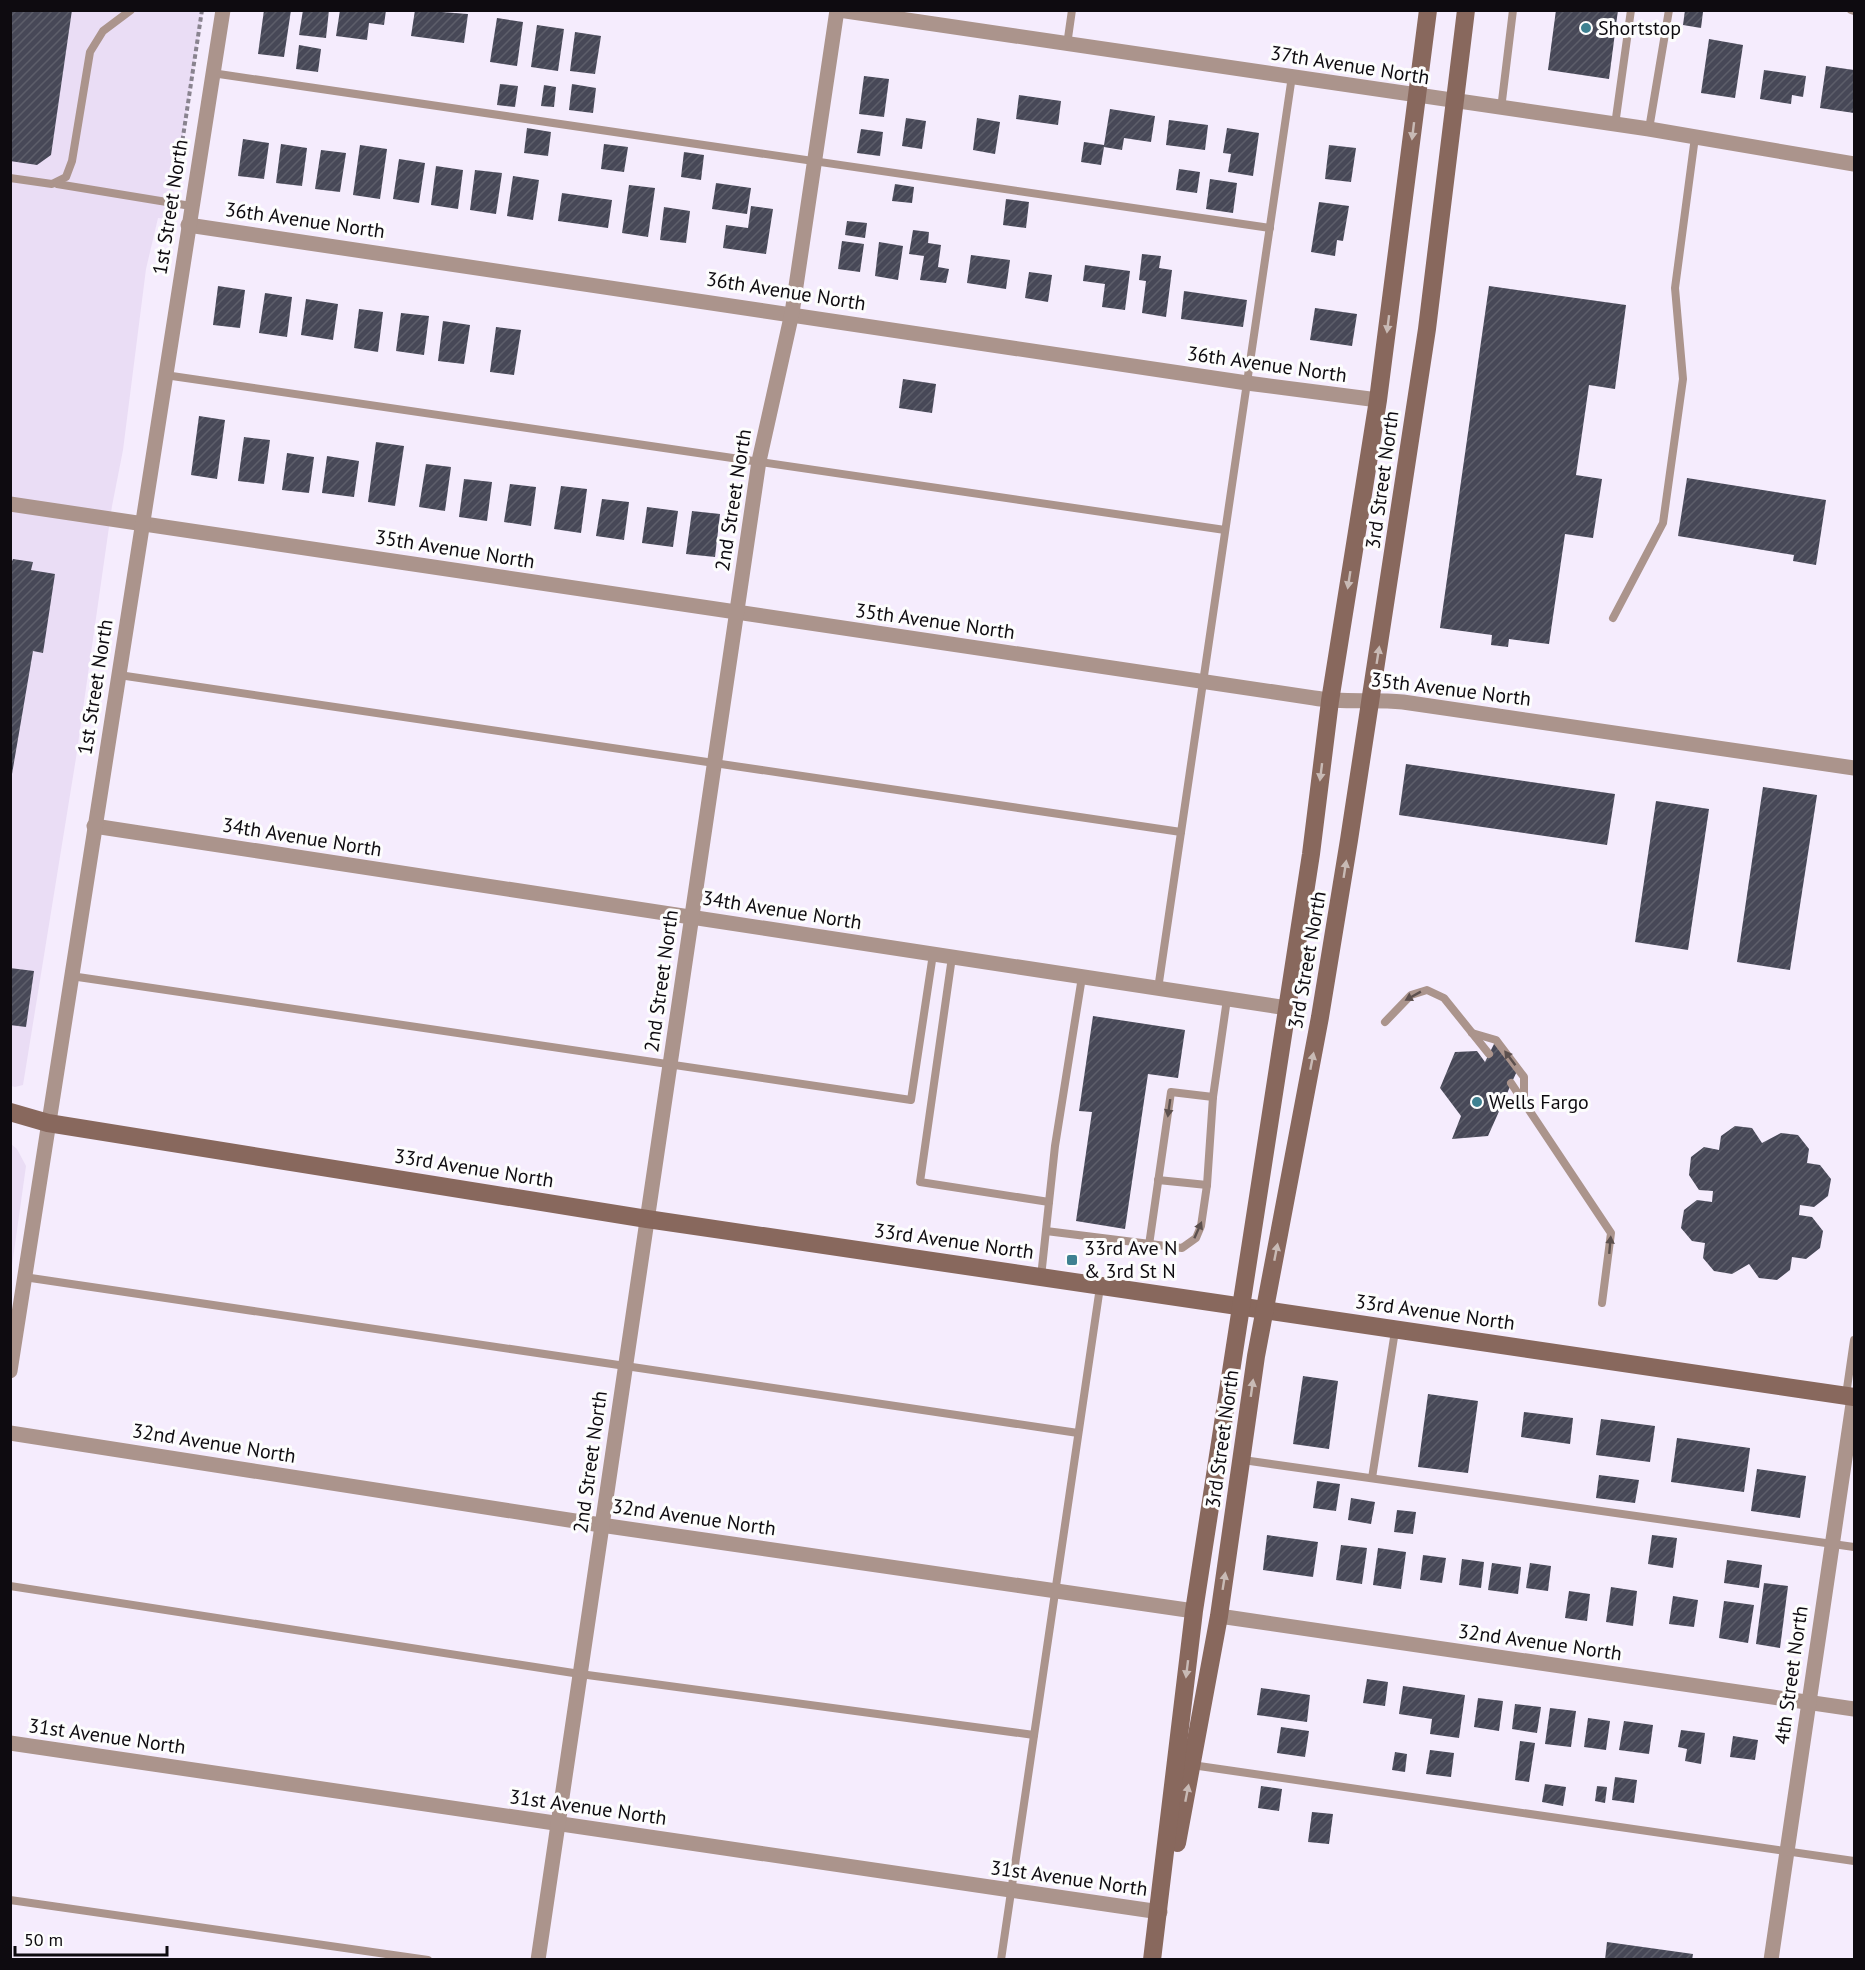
<svg xmlns="http://www.w3.org/2000/svg" width="1865" height="1970" font-family="'PT Sans',sans-serif">
<style>
.built{fill:#eaddf5}
.building{fill:url(#building-hatch)}
.lines{fill:none;stroke-linecap:round;stroke-linejoin:round}
.path{stroke:#89838f;stroke-width:4;stroke-dasharray:4.5 3;stroke-linecap:butt}
.lane{stroke:#ab948c;stroke-width:8}
.street{stroke:#ab948c;stroke-width:15}
.secondary{stroke:#88685d;stroke-width:18}
.oneway{fill:#c8bab5}
.oneway2{fill:#5c504e}
.poi-dot{fill:#3e8191;stroke:#fdfdfd;stroke-width:2}
.labels{text-anchor:middle;stroke-width:6;stroke-linejoin:round;paint-order:stroke}
.poi-label{font-size:20px;fill:#0e0b10;stroke:#fdfdfd;text-anchor:start}
.street-label{font-size:20px;fill:#0e0b10;stroke:#fdfdfd}
</style>
<defs>
<pattern id="building-hatch" width="6" height="6" patternUnits="userSpaceOnUse" patternTransform="scale(1.5)"><rect width="6" height="6" fill="#474857"/><path d="M-1 1l2-2M0 6l6-6M5 7l2-2" fill="none" stroke="#5d5e6a"/></pattern>
</defs>
<rect width="100%" height="100%" fill="#f5ecfd"/>
<g class="built">
<path d="M11,11H203L169,219L158,218L146,269L123,450L112,506L76,758L23,1085L15,1087L11,1086Z"/>
<path d="M11,1144L17,1149L26,1166L11,1273Z"/>
</g>
<g class="building">
<path d="M10,10H72L51,155L37,165L10,161Z"/>
<path d="M264,10H291L284,57L258,54Z"/>
<path d="M303,10H329L326,38L299,35Z"/>
<path d="M340,10H386L384,25L369,23L367,40L336,36Z"/>
<path d="M415,10L468,14L464,43L411,36Z"/>
<path d="M1556,10H1618L1609,79L1548,70Z"/>
<path d="M1685,10L1703,12L1701,28L1683,25Z"/>
<path d="M497,18L523,22L517,66L490,62Z"/>
<path d="M537,25L564,29L558,71L531,67Z"/>
<path d="M575,32L601,36L595,74L570,71Z"/>
<path d="M1709,39L1743,45L1735,98L1701,93Z"/>
<path d="M299,45L321,49L318,72L296,69Z"/>
<path d="M1826,66L1854,70V113L1820,108Z"/>
<path d="M1764,70L1806,76L1803,97L1792,95L1791,104L1760,99Z"/>
<path d="M864,76L889,79L884,117L859,114Z"/>
<path d="M500,84L518,86L515,107L497,105Z"/>
<path d="M572,84L596,88L593,113L569,110Z"/>
<path d="M544,85L556,87L554,107L541,106Z"/>
<path d="M1019,95L1061,101L1058,125L1016,119Z"/>
<path d="M1110,109L1155,116L1151,142L1124,138L1122,150L1104,147L1101,165L1081,162L1084,142L1104,145Z"/>
<path d="M906,118L926,121L922,149L902,146Z"/>
<path d="M977,118L1000,122L995,154L973,150Z"/>
<path d="M1169,120L1208,125L1205,150L1166,145Z"/>
<path d="M527,128L551,132L548,156L524,153Z"/>
<path d="M1227,128L1259,133L1253,176L1228,172L1231,154L1223,153Z"/>
<path d="M861,129L883,132L880,156L857,153Z"/>
<path d="M243,139L269,143L264,179L238,176Z"/>
<path d="M281,144L307,148L302,186L276,183Z"/>
<path d="M604,144L628,147L624,172L601,169Z"/>
<path d="M360,145L387,149L380,199L353,195Z"/>
<path d="M1329,145L1356,148L1351,182L1325,179Z"/>
<path d="M321,150L346,153L340,192L315,189Z"/>
<path d="M684,152L704,155L701,180L681,177Z"/>
<path d="M399,159L425,163L419,203L393,199Z"/>
<path d="M436,166L463,170L458,209L431,205Z"/>
<path d="M1179,169L1200,172L1197,193L1176,190Z"/>
<path d="M475,170L502,173L496,214L470,210Z"/>
<path d="M513,176L539,180L533,220L507,216Z"/>
<path d="M1210,179L1237,183L1233,213L1206,209Z"/>
<path d="M716,183L751,188L747,214L712,209Z"/>
<path d="M895,184L914,187L912,203L892,201Z"/>
<path d="M629,185L655,188L648,237L622,233Z"/>
<path d="M562,193L612,200L608,228L558,221Z"/>
<path d="M1006,199L1029,202L1026,228L1003,225Z"/>
<path d="M1319,202L1349,206L1343,241L1337,240L1335,256L1311,252Z"/>
<path d="M751,206L773,209L766,254L723,248L726,225L748,228Z"/>
<path d="M664,207L690,211L686,243L660,240Z"/>
<path d="M847,221L867,223L865,238L845,235Z"/>
<path d="M913,230L929,232L928,243L941,245L938,267L949,269L946,283L920,280L924,256L909,254Z"/>
<path d="M842,241L864,244L860,272L838,269Z"/>
<path d="M879,242L903,246L898,280L875,276Z"/>
<path d="M1142,254L1161,256L1159,268L1172,270L1166,317L1142,313L1146,281L1139,280Z"/>
<path d="M971,255L1010,260L1006,289L967,283Z"/>
<path d="M1085,265L1130,271L1125,310L1102,307L1105,284L1083,281Z"/>
<path d="M1029,272L1052,275L1048,302L1025,298Z"/>
<path d="M218,286L245,290L240,328L213,325Z"/>
<path d="M1489,286L1626,305L1615,389L1589,385L1576,475L1602,479L1593,538L1565,534L1549,644L1509,639L1508,647L1491,645L1492,635L1440,628Z"/>
<path d="M1184,291L1247,300L1243,327L1181,319Z"/>
<path d="M265,293L292,297L287,337L259,333Z"/>
<path d="M306,299L338,304L333,340L301,335Z"/>
<path d="M1315,308L1357,314L1352,346L1310,340Z"/>
<path d="M359,309L383,312L378,352L354,348Z"/>
<path d="M401,313L429,316L424,355L396,351Z"/>
<path d="M443,321L470,325L464,364L438,361Z"/>
<path d="M496,327L521,330L514,375L490,372Z"/>
<path d="M903,379L936,384L932,413L899,408Z"/>
<path d="M199,416L225,420L217,479L191,475Z"/>
<path d="M244,437L270,440L264,484L238,481Z"/>
<path d="M376,442L404,446L395,506L368,502Z"/>
<path d="M287,453L314,457L309,493L282,490Z"/>
<path d="M327,456L359,461L354,497L322,493Z"/>
<path d="M426,464L451,467L445,511L419,507Z"/>
<path d="M1687,478L1826,500L1816,565L1793,561L1794,555L1678,536Z"/>
<path d="M464,479L492,482L487,521L459,517Z"/>
<path d="M510,484L536,487L531,526L504,522Z"/>
<path d="M561,486L587,489L581,533L554,529Z"/>
<path d="M602,499L629,502L624,540L596,536Z"/>
<path d="M647,507L678,511L673,547L642,543Z"/>
<path d="M692,511L720,514L715,557L686,554Z"/>
<path d="M13,559L33,562L31,570L55,574L43,653L33,651L12,774L10,566Z"/>
<path d="M1406,764L1615,794L1607,845L1399,815Z"/>
<path d="M1763,787L1817,795L1790,970L1737,962Z"/>
<path d="M1656,801L1709,809L1688,950L1635,942Z"/>
<path d="M10,968L34,971L26,1027L10,1025Z"/>
<path d="M1093,1016L1185,1030L1178,1078L1148,1074L1125,1229L1076,1221L1092,1112L1079,1111Z"/>
<path d="M1495,1042L1517,1071L1488,1136L1452,1139L1461,1116L1440,1088L1455,1052L1477,1051L1485,1062Z"/>
<path d="M1735,1126L1752,1128L1762,1143L1781,1133L1798,1135L1809,1149L1807,1163L1820,1165L1831,1179L1828,1196L1814,1207L1800,1205L1799,1215L1812,1217L1823,1231L1820,1248L1806,1259L1792,1257L1790,1270L1777,1280L1759,1278L1749,1264L1732,1274L1714,1271L1703,1258L1705,1243L1692,1241L1681,1228L1684,1210L1697,1200L1712,1202L1713,1191L1699,1190L1689,1175L1691,1157L1704,1147L1719,1150L1721,1136Z"/>
<path d="M1303,1376L1338,1381L1329,1449L1293,1444Z"/>
<path d="M1428,1394L1478,1401L1468,1473L1418,1467Z"/>
<path d="M1524,1412L1573,1418L1570,1444L1521,1437Z"/>
<path d="M1601,1419L1655,1426L1650,1462L1596,1455Z"/>
<path d="M1677,1438L1750,1448L1744,1492L1671,1482Z"/>
<path d="M1757,1469L1806,1476L1800,1518L1751,1511Z"/>
<path d="M1599,1475L1639,1480L1635,1503L1596,1498Z"/>
<path d="M1317,1481L1340,1484L1336,1511L1313,1508Z"/>
<path d="M1351,1498L1375,1502L1371,1524L1348,1520Z"/>
<path d="M1397,1510L1416,1512L1413,1534L1394,1532Z"/>
<path d="M1267,1535L1318,1542L1313,1577L1263,1570Z"/>
<path d="M1652,1535L1677,1538L1673,1568L1648,1564Z"/>
<path d="M1341,1545L1367,1548L1362,1584L1336,1580Z"/>
<path d="M1378,1548L1406,1552L1401,1589L1373,1585Z"/>
<path d="M1423,1555L1446,1558L1442,1583L1420,1580Z"/>
<path d="M1462,1559L1484,1562L1481,1588L1459,1585Z"/>
<path d="M1727,1560L1762,1565L1759,1588L1724,1583Z"/>
<path d="M1492,1563L1521,1567L1518,1594L1488,1590Z"/>
<path d="M1530,1563L1551,1566L1548,1591L1526,1588Z"/>
<path d="M1764,1583L1788,1586L1780,1648L1756,1644Z"/>
<path d="M1611,1587L1637,1591L1633,1626L1606,1622Z"/>
<path d="M1569,1591L1590,1594L1587,1621L1565,1618Z"/>
<path d="M1673,1596L1698,1600L1694,1627L1669,1624Z"/>
<path d="M1724,1601L1754,1605L1748,1643L1719,1638Z"/>
<path d="M1367,1679L1388,1682L1385,1706L1363,1703Z"/>
<path d="M1403,1686L1465,1695L1459,1738L1430,1734L1432,1719L1399,1714Z"/>
<path d="M1261,1688L1310,1695L1307,1722L1257,1715Z"/>
<path d="M1478,1698L1503,1701L1499,1731L1474,1727Z"/>
<path d="M1515,1704L1541,1707L1537,1733L1512,1729Z"/>
<path d="M1550,1708L1576,1711L1571,1747L1545,1744Z"/>
<path d="M1588,1718L1610,1721L1606,1750L1584,1747Z"/>
<path d="M1624,1721L1653,1725L1649,1754L1619,1750Z"/>
<path d="M1281,1727L1309,1731L1305,1757L1277,1753Z"/>
<path d="M1681,1730L1705,1733L1701,1764L1685,1761L1687,1749L1678,1747Z"/>
<path d="M1733,1736L1758,1740L1755,1760L1730,1757Z"/>
<path d="M1520,1741L1535,1743L1529,1782L1515,1780Z"/>
<path d="M1430,1750L1454,1753L1451,1777L1426,1774Z"/>
<path d="M1395,1752L1407,1754L1405,1772L1392,1770Z"/>
<path d="M1615,1777L1637,1780L1634,1803L1612,1800Z"/>
<path d="M1545,1784L1566,1787L1563,1806L1542,1802Z"/>
<path d="M1261,1786L1282,1789L1279,1811L1258,1808Z"/>
<path d="M1597,1786L1607,1787L1605,1803L1595,1801Z"/>
<path d="M1312,1812L1333,1814L1329,1844L1308,1842Z"/>
<path d="M1607,1942L1693,1954L1692,1960H1605Z"/>
</g>
<g class="lines">
<path class="path" d="M178,170L202,10"/>
<g class="lane">
<path d="M1851,10L1854,11"/>
<path d="M1067,45L1072,10"/>
<path d="M212,73L1270,228"/>
<path d="M1501,109L1513,10"/>
<path d="M1615,125L1631,10"/>
<path d="M1649,129L1669,10"/>
<path d="M10,178L52,184L66,177L72,161L90,52L103,31L131,10"/>
<path d="M57,184L191,206"/>
<path d="M165,375L1225,530"/>
<path d="M1613,618L1663,523L1683,379L1675,288L1695,137"/>
<path d="M119,675L1181,832"/>
<path d="M952,957L920,1182L1049,1202"/>
<path d="M71,976L911,1100L933,954"/>
<path d="M1158,989L1292,76"/>
<path d="M1385,1022L1411,995L1427,990L1444,998L1489,1054"/>
<path d="M1472,1033L1496,1040L1524,1077V1101"/>
<path d="M1511,1083L1611,1233L1602,1303"/>
<path d="M1158,1180L1207,1185"/>
<path d="M1046,1231L1182,1248L1196,1238L1201,1226L1207,1185L1213,1097L1227,999"/>
<path d="M1149,1245L1171,1092L1213,1097"/>
<path d="M24,1277L1078,1433"/>
<path d="M1041,1277L1055,1146L1082,977"/>
<path d="M1846,1395L1854,1340"/>
<path d="M1243,1460L1854,1547"/>
<path d="M1372,1478L1395,1331"/>
<path d="M10,1586L580,1674L1034,1735"/>
<path d="M1192,1765L1854,1861"/>
<path d="M10,1900L428,1960"/>
<path d="M1001,1960L1100,1287"/>
</g>
<g class="street">
<path d="M839,10L1649,129L1854,164"/>
<path d="M188,225L1247,383L1378,400"/>
<path d="M10,504L1314,698C1343,703 1373,699 1403,702L1854,768"/>
<path d="M94,826L1287,1008"/>
<path d="M10,1371L223,10"/>
<path d="M10,1433L601,1525L1194,1611"/>
<path d="M1219,1616L1854,1709"/>
<path d="M10,1743L1160,1912"/>
<path d="M538,1960L759,461L792,313L837,10"/>
<path d="M1771,1960L1854,1397"/>
</g>
<g class="secondary">
<path d="M10,1112L48,1123L647,1219L1854,1397"/>
<path d="M1177,1843L1219,1616L1256,1356L1320,1017L1349,840L1427,329L1466,10"/>
<path d="M1152,1960L1194,1611L1311,854L1330,701L1378,400L1428,10"/>
</g>
</g>
<defs><path id="oneway-solid" d="M-6-.8H1V-3.2L6.5 0L1 3.2V.8H-6Z" transform="scale(1.5)"/></defs>
<g class="oneway">
<use href="#oneway-solid" transform="translate(1413 131) rotate(97)"/>
<use href="#oneway-solid" transform="translate(1388 324) rotate(97)"/>
<use href="#oneway-solid" transform="translate(1349 580) rotate(99)"/>
<use href="#oneway-solid" transform="translate(1378 655) rotate(-81)"/>
<use href="#oneway-solid" transform="translate(1321 772) rotate(97)"/>
<use href="#oneway-solid" transform="translate(1345 869) rotate(-81)"/>
<use href="#oneway-solid" transform="translate(1312 1061) rotate(-79)"/>
<use href="#oneway-solid" transform="translate(1276 1252) rotate(-79)"/>
<use href="#oneway-solid" transform="translate(1252 1388) rotate(-82)"/>
<use href="#oneway-solid" transform="translate(1224 1581) rotate(-81)"/>
<use href="#oneway-solid" transform="translate(1187 1669) rotate(97)"/>
<use href="#oneway-solid" transform="translate(1187 1793) rotate(-79)"/>
</g>
<g class="oneway2">
<use href="#oneway-solid" transform="translate(1413 996) rotate(151)"/>
<use href="#oneway-solid" transform="translate(1510 1058) rotate(-127)"/>
<use href="#oneway-solid" transform="translate(1169 1108) rotate(98)"/>
<use href="#oneway-solid" transform="translate(1198 1230) rotate(-66)"/>
<use href="#oneway-solid" transform="translate(1610 1245) rotate(-85)"/>
</g>
<g class="poi-dot">
<circle cx="1586" cy="28" r="6"/>
<circle cx="1477" cy="1102" r="6"/>
<rect x="1066" y="1254" width="12" height="12" rx="3"/>
</g>
<g class="labels">
<g class="poi-label">
<text x="1598" y="35">Shortstop</text>
<text x="1489" y="1109">Wells Fargo</text>
<text x="1084" y="1255">33rd Ave N<tspan x="1084" dy="23">&amp; 3rd St N</tspan></text>
</g>
<g class="street-label">
<text transform="translate(1350 65) rotate(9)" y="7">37th Avenue North</text>
<text transform="translate(170 207) rotate(-81)" y="7">1st Street North</text>
<text transform="translate(305 220) rotate(8)" y="7">36th Avenue North</text>
<text transform="translate(786 291) rotate(9)" y="7">36th Avenue North</text>
<text transform="translate(1267 364) rotate(8)" y="7">36th Avenue North</text>
<text transform="translate(1382 480) rotate(-82)" y="7">3rd Street North</text>
<text transform="translate(733 500) rotate(-81)" y="7">2nd Street North</text>
<text transform="translate(455 549) rotate(9)" y="7">35th Avenue North</text>
<text transform="translate(935 621) rotate(8)" y="7">35th Avenue North</text>
<text transform="translate(95 687) rotate(-81)" y="7">1st Street North</text>
<text transform="translate(1451 689) rotate(7)" y="7">35th Avenue North</text>
<text transform="translate(302 837) rotate(9)" y="7">34th Avenue North</text>
<text transform="translate(782 910) rotate(9)" y="7">34th Avenue North</text>
<text transform="translate(1307 960) rotate(-80)" y="7">3rd Street North</text>
<text transform="translate(661 981) rotate(-82)" y="7">2nd Street North</text>
<text transform="translate(474 1168) rotate(9)" y="7">33rd Avenue North</text>
<text transform="translate(954 1241) rotate(8)" y="7">33rd Avenue North</text>
<text transform="translate(1435 1312) rotate(8)" y="7">33rd Avenue North</text>
<text transform="translate(1222 1439) rotate(-82)" y="7">3rd Street North</text>
<text transform="translate(214 1443) rotate(9)" y="7">32nd Avenue North</text>
<text transform="translate(590 1462) rotate(-82)" y="7">2nd Street North</text>
<text transform="translate(694 1517) rotate(8)" y="7">32nd Avenue North</text>
<text transform="translate(1540 1642) rotate(8)" y="7">32nd Avenue North</text>
<text transform="translate(1791 1675) rotate(-82)" y="7">4th Street North</text>
<text transform="translate(107 1736) rotate(8)" y="7">31st Avenue North</text>
<text transform="translate(588 1807) rotate(8)" y="7">31st Avenue North</text>
<text transform="translate(1069 1878) rotate(8)" y="7">31st Avenue North</text>
</g>
</g>
<rect width="1865" height="1970" fill="none" stroke="#0e0b10" stroke-width="24"/>
<path d="M15 1946v9h152v-9" fill="none" stroke="#0e0b10" stroke-width="3"/>
<text x="24" y="1946" font-size="18" fill="#0e0b10" stroke="#fdfdfd" stroke-width="4.5" paint-order="stroke">50 m</text>
</svg>
